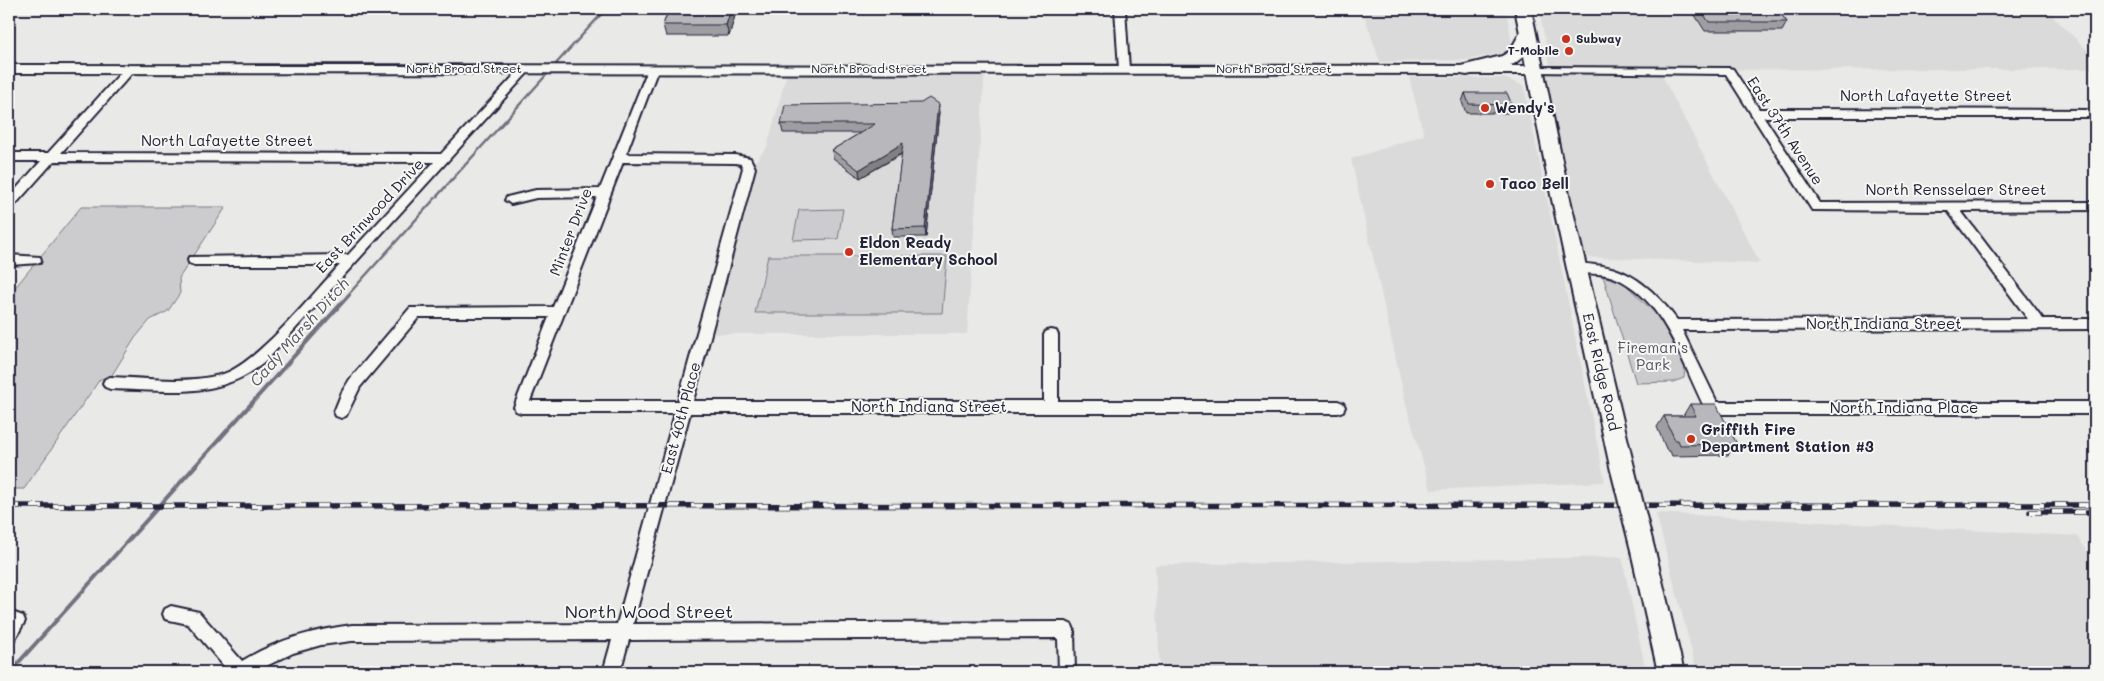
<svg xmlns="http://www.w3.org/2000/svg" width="2104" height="681" font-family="Mali,sans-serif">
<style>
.built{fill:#dadada}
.green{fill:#ccccce;stroke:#777784}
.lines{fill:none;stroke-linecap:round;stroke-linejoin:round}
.stream-far1{stroke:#71717f;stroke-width:2.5}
.stream{stroke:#71717f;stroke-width:4}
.minor-casing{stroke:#22223b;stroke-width:4}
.tertiary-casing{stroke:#22223b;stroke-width:4}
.primary-casing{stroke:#22223b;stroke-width:4}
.minor{fill:#f6f6f2;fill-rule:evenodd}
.tertiary{fill:#f6f6f2;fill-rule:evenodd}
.primary{fill:#f6f6f2;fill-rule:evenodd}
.rail-casing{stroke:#22223b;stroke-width:5.5}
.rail{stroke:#f6f6f2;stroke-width:4;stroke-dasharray:11;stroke-linecap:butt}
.primary-bridge-casing{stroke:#22223b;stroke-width:27;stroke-linecap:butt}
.primary-bridge{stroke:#f6f6f2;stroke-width:23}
.wall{fill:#9e9ea2;stroke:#22223b}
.shaded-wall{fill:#818184;stroke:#22223b}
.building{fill:#b8b8bc;stroke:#22223b}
.poi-dot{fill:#c8321e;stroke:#f6f6f2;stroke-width:2}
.labels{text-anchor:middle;stroke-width:4;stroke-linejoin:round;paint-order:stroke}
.far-poi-label{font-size:12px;font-weight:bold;fill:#22223b;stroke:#f6f6f2;text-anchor:start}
.far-street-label{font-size:12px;fill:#22223b;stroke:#f6f6f2}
.street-label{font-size:15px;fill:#22223b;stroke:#f6f6f2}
.poi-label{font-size:15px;font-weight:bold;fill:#22223b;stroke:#f6f6f2;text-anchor:start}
.park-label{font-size:15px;fill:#555567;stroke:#f6f6f2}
.water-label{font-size:16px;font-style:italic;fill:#565668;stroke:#f6f6f2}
.near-street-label{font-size:18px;fill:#22223b;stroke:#f6f6f2}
</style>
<rect width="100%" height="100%" fill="#e9e9e7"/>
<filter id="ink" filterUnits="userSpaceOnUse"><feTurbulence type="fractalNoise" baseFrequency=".02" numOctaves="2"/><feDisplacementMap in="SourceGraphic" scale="10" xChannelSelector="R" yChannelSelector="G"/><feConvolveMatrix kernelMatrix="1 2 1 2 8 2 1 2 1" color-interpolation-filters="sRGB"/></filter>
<g filter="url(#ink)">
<g class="built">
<path d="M1362,9H1506L1512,44L1503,53L1466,60L1380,62Z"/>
<path d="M1539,9H2046L2095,58V69L1551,70Z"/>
<path d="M788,69H985L967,334H704L748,170L767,147Z"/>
<path d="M1538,72H1660L1760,263L1577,257Z"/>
<path d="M1409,77L1504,78L1524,86L1605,482L1431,490L1406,404L1351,159L1424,135Z"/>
<path d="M1656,513L2077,536L2095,562V672H1697Z"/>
<path d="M1622,557L1646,672H1160L1155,565Z"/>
</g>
<g class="green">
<path d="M81,207H226L179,278L180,293L168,311L150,320L135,338L110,378L100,379L24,489H9V295Z"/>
<path d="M843,209L838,239L793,240L799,210Z"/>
<path d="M768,256H947L942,313H755Z"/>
<path d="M1603,276L1623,282L1660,318L1685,367L1684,378L1673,382L1636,383Z"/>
</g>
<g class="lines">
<g class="stream-far1">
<path d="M553,67L606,9"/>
<path d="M347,296L549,72"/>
</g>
<path class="stream" d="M10,672L349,295"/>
<g class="minor-casing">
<g id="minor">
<path d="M1115,9H1125L1129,69L1124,72L1119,69Z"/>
<path d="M130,66L135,69L134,71L61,153L441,154L522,67H530L531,69L267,360C220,401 167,390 110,389L105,387L103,383L105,379L110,377C146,378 185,384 220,375C256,366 313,293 340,265H194L189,263L188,260L189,257L348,255L434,162L54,161L13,207L9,208V197L41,161H9V153H48L126,67Z"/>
<path d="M653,66L658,69L626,154L735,155L750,158L755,168L693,401H1044V335L1046,331L1051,330L1056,331L1058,335V401H1338L1343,403L1345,407L1343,411L1338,413H690L633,624L1066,622L1072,625L1074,630L1075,672H1059L1058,638L629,640L620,672H603L612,640L352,641L321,645L293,653L254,672H229L188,624L165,619L163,614L165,609L171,606L199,612L242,661C276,640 313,630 352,625L617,624L675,413H521L516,411L514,407L549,317H419L360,387L346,416L341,418L336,416L334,412L342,392L350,379L410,308L553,307L597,197L536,198L511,204L505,200L507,197L536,190L600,189L648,69ZM623,162L735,163L741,164L743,168L678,401H530Z"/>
<path d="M1535,67L1729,68L1733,69L1759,109L2095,110V117H1764L1820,203L2095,202V210L1961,211L2043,319H2095V329L1682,330L1717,402H2095V414H1712L1707,412C1683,367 1665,297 1613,277C1600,272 1585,275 1571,271L1570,268L1571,265C1579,263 1587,264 1595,265C1631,268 1656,292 1677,320L2028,319L1948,211L1812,210L1726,74L1531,72L1530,70L1531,68Z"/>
<path d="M9,255L40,257L41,260L40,263L9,265Z"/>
<path d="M9,611L23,616L25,621L15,639L9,642Z"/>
</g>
</g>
<g class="tertiary-casing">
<path id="tertiary" d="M9,65L1535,66L1541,70L1535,74L9,73Z"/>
</g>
<g class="primary-casing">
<g id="primary">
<path d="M1515,9H1531L1569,195L1635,471L1631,478L1623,481L1615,478L1611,471L1551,195L1524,56L1514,64L1467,75L1461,74L1459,70L1461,66L1502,56L1510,51L1520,33Z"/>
<path d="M1643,540L1652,543L1655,551L1684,672H1658L1631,551L1634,543Z"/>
</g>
</g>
<use href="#minor" class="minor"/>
<use href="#tertiary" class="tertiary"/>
<use href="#primary" class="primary"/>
<g class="rail-casing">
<g id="rail">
<path d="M9,506L2095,505"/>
<path d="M2030,512H2095"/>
</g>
</g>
<use href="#rail" class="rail"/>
<g class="primary-bridge-casing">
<path id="primary-bridge" d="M1623,471L1643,551"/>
</g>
<use href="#primary-bridge" class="primary-bridge"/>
</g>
<g class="wall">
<path d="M669,9H737L729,36H666L663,25Z"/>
<path d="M1691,9H1777L1787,22L1782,31H1705Z"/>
<path d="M1465,93L1512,105L1508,113H1466L1462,102Z"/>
<path d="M939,113L926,237H893L892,229L902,154L860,178L833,158L832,150L860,133H783L781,124Z"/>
<path d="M1690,404L1737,444L1728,455L1672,456L1670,451H1667L1657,427L1664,416H1683Z"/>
</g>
<g class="shaded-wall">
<path d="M731,9H737L729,36L726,25Z"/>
<path d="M938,104L939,113L926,237L925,228Z"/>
<path d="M903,143L904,152L860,178L859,170Z"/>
</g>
<g class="building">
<path d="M669,9H731L726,25H663Z"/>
<path d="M1700,9H1777L1787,22H1709Z"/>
<path d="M1465,93H1507L1512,105L1469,104Z"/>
<path d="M929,98L938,104L925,228L892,229L903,143L859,170L832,150L875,124H781L785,105L921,103Z"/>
<path d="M1690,404H1716L1737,444L1680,445L1678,440H1675L1664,416H1696Z"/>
</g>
</g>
<g class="poi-dot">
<circle cx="1566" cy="39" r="5"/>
<circle cx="1569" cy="51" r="5"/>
<circle cx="1485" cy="108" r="5"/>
<circle cx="1490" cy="184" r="5"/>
<circle cx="849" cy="252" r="5"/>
<circle cx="1691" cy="439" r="5"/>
</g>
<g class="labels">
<g class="far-poi-label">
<text x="1576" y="43">Subway</text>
<text x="1559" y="55" text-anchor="end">T-Mobile</text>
</g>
<g class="far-street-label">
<text x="464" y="73">North Broad Street</text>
<text x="869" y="73">North Broad Street</text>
<text x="1274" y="73">North Broad Street</text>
</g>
<g class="street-label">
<text x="1926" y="101">North Lafayette Street</text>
<text transform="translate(1785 131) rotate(57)" y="5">East 37th Avenue</text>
<text x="227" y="146">North Lafayette Street</text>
<text x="1956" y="195">North Rensselaer Street</text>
<text transform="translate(370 216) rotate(-47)" y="5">East Brinwood Drive</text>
<text transform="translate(571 232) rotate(-69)" y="5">Minter Drive</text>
<text x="1884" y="329">North Indiana Street</text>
<text transform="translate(1601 372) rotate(77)" y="5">East Ridge Road</text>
<text x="929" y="412">North Indiana Street</text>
<text x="1904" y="413">North Indiana Place</text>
<text transform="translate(681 418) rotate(-75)" y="5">East 40th Place</text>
</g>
<g class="poi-label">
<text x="1495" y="113">Wendy's</text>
<text x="1500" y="189">Taco Bell</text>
<text x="859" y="248">Eldon Ready<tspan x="859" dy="17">Elementary School</tspan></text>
<text x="1701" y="435">Griffith Fire<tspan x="1701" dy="17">Department Station #3</tspan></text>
</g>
<g class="park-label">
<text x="1653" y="353">Fireman’s<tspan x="1653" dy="17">Park</tspan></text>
</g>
<g class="water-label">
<text transform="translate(299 332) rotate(-48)" y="6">Cady Marsh Ditch</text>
</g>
<g class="near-street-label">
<text x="649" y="618">North Wood Street</text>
</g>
</g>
<rect width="2104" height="681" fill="none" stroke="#f6f6f2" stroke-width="30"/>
<rect x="15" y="15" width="2074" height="651" fill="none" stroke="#22223b" stroke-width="2" filter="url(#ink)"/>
</svg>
